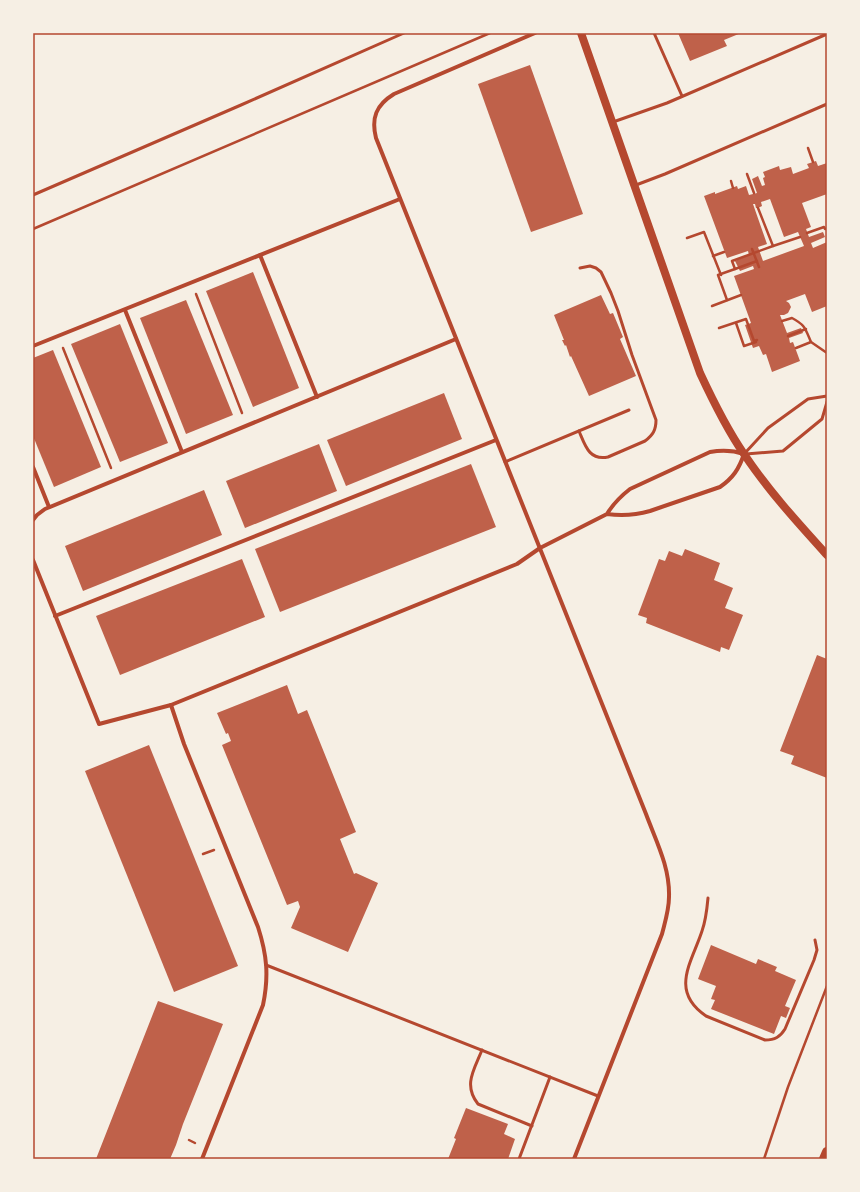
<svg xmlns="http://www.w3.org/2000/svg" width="860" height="1192" font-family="'Zilla Slab',serif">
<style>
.building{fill:#bf614a;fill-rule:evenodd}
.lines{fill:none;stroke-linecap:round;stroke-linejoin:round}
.path{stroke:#b5482f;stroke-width:2.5}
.service{stroke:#b5482f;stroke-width:3}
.minor{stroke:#b5482f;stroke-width:4}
.secondary{stroke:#b5482f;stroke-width:8}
.primary{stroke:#b5482f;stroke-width:10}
.neatline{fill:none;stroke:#b5482f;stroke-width:1.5}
</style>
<rect width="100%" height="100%" fill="#f6efe4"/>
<g class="building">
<path d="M678,33H741L724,40L727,46L690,61Z"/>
<path d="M530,65L583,214L531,232L478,84Z"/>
<path d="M816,161L818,166L827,163V194L802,203L811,227L806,229L809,237L823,232L825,237L811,243L813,248L827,242V306L812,312L805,294L786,301L789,303L791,307L788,313L784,315H780L787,333L801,328L803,333L789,338L790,343L793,342L800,361L772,372L766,354L763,355L759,346L753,348L745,325L751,323L734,276L754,269L753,266L740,271L735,261L749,255L748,251L727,258L704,196L715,192V194L737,186L738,189L746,186L749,195L757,193L752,179L758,176L762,186L765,185L763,178L765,177L763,172L779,166L780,170L791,167L793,174L809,168L807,164ZM770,199L784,237L798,232L804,246L763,261L758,247L767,244L753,204H755L756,208H758L762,206L761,202Z"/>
<path d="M253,272L299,388L253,407L206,291Z"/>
<path d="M601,295L610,314L613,313L623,337L620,339L636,376L589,396L571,356L570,357L566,345L565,346L562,340H564L554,315Z"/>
<path d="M186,300L233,415L186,434L140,318Z"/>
<path d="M120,324L168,443L120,462L71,344Z"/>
<path d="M53,350L101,467L54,487L33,436V358Z"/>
<path d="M444,393L462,439L346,486L327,440Z"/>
<path d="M319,444L337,491L245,528L226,481Z"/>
<path d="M471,464L496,527L280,612L255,549Z"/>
<path d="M204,490L222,535L83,591L65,546Z"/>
<path d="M685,549L720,563L714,580L733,588L725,608L743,615L729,650L721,647L720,652L646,623L647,618L638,615L659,559L665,561L669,551L682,556Z"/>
<path d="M242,559L265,617L120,675L96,616Z"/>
<path d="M817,655L827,659V778L791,764L794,756L780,751Z"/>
<path d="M287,685L298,714L307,710L356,832L340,839L354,874L356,873L378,883L348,952L291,928L300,907L298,901L287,905L222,745L231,741L228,733L226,734L217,713Z"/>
<path d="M149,745L238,966L174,992L85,771Z"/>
<path d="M711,945L756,964L758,959L777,967L775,971L796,980L785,1006L790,1008L786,1018L781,1016L774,1034L711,1009L715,1000L711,999L716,986L698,979Z"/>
<path d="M158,1001L223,1024L183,1124L176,1145L170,1159H96Z"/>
<path d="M466,1108L508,1124L504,1134L515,1139L508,1159H448L456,1139L454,1138Z"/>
</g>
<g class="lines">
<g class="path">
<path d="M808,148L813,162"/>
<path d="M747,174L754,193"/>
<path d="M731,181L733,188"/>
<path d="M758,208L773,246L800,237"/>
<path d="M33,229L490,33"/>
<path d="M807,233L824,227L825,229H827"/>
<path d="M687,238L704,232L721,275"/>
<path d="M752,249L759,267"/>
<path d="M713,256L724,252"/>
<path d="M735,269L757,261"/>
<path d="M196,294L242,413"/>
<path d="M727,300L718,275L735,269L732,261L773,246"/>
<path d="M712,306L741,295"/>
<path d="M782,321L792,318C805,325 805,328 811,342"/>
<path d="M736,323L744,346L756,342"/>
<path d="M719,328L746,319L754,341L757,340"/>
<path d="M788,336L806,329"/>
<path d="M63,348L111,468"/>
<path d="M796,348L811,342L827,353"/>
<path d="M203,854L214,850"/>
<path d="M189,1140L195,1143"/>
<path d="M764,1159L788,1087L827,986"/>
</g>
<g class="service">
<path d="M654,33L682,96"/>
<path d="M613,122L667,103L827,34"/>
<path d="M636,185L665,174L827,104"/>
<path d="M33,195L241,105L404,33"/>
<path d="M579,431C585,445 589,461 608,457L645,441C653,435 656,430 656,420L632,355L618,311L611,293L601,272L596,268L590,266L580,268"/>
<path d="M745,453L768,428L808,399L827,396"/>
<path d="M746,454L783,451L822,419L827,402"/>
<path d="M505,462L629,410"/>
<path d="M708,898C707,909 706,920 702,931C692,962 669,991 706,1016L765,1040C775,1040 780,1037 785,1029L814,960L817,950L815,940"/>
<path d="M266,965L598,1096"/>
<path d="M482,1050C474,1070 463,1085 478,1104L532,1126"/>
<path d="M519,1159L550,1077"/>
</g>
<g class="minor">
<path d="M535,33L394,94C376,105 371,118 376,138L646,814C656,841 670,867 669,897C669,910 665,922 662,934L574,1159"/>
<path d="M260,255L317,397"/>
<path d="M125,310L182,452"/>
<path d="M33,346L400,199"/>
<path d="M33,467L49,507"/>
<path d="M33,520L37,515L45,509L456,339"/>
<path d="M33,560L99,724L171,705L517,564L540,548L607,514C613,504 621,496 630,489L710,452C722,450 732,450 744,454C739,469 733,478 720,487L650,511C636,515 622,516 607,514"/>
<path d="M55,616L496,440"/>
<path d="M171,705L184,744L258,927C267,955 269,976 263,1005L202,1159"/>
</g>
<path class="secondary" d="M581,33L700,373C713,401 726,428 744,454C768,490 798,523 827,555"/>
<path class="primary" d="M824,1159L827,1152"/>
</g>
<rect width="860" height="1192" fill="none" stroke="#f6efe4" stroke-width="68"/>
<rect x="34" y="34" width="792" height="1124" class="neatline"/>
</svg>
